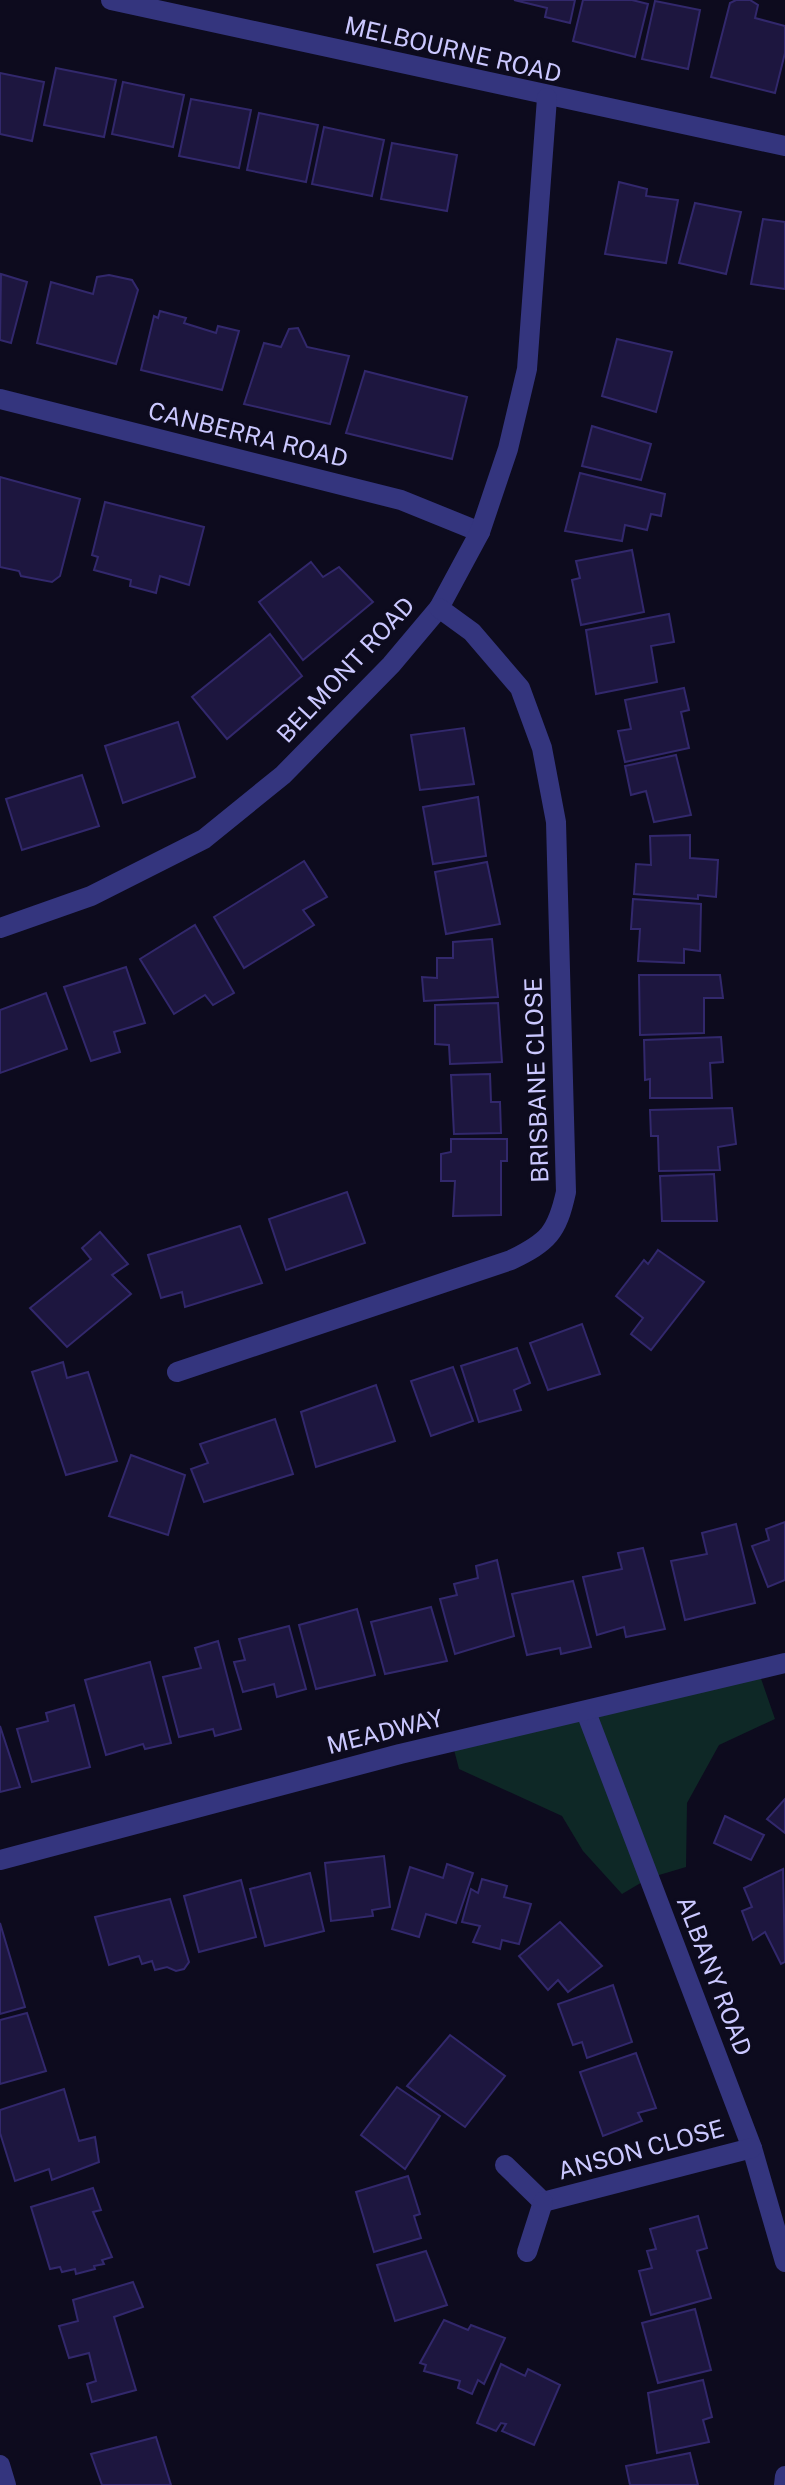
<svg xmlns="http://www.w3.org/2000/svg" width="785" height="2485" font-family="'Public Sans',sans-serif">
<style>
.green{fill:#0e2826}
.building{fill:#1d163f;stroke:#32286c;stroke-width:2}
.lines{fill:none;stroke-linecap:round;stroke-linejoin:round}
.street{stroke:#34357e;stroke-width:20}
.labels{text-anchor:middle;stroke-width:6;stroke-linejoin:round;paint-order:stroke}
.street-label{font-size:24px;fill:#cbc8ff;stroke:#0d0b1e}
</style>
<rect width="100%" height="100%" fill="#0d0b1e"/>
<path class="green" d="M758,1670L775,1719L719,1745L687,1803L686,1867L649,1878L622,1894L583,1851L562,1816L459,1769L452,1742Z"/>
<g class="building">
<path d="M514,0H575L570,23L545,17L547,8Z"/>
<path d="M583,0H632L648,4L635,57L573,41Z"/>
<path d="M736,0H750L758,5L755,18L785,26V53L775,93L711,77L730,3Z"/>
<path d="M655,1L700,10L688,69L642,59Z"/>
<path d="M56,68L116,80L104,137L44,125Z"/>
<path d="M0,73L44,82L32,141L0,134Z"/>
<path d="M123,82L184,95L173,147L112,134Z"/>
<path d="M191,99L251,110L239,168L179,156Z"/>
<path d="M259,113L318,125L306,182L247,170Z"/>
<path d="M324,127L384,140L372,196L312,184Z"/>
<path d="M392,143L457,155L447,211L381,199Z"/>
<path d="M619,182L647,189L646,196L678,200L666,263L605,254Z"/>
<path d="M695,203L741,212L726,274L679,263Z"/>
<path d="M763,219L785,222V289L751,284Z"/>
<path d="M1,274L27,282L11,343L0,340Z"/>
<path d="M109,275L132,280L138,290L116,364L37,343L51,282L93,294L97,277Z"/>
<path d="M160,311L186,318L184,323L216,333L218,326L239,331L222,390L141,370L154,316L158,318Z"/>
<path d="M298,328L307,347L349,356L330,424L244,404L264,343L281,347L289,329Z"/>
<path d="M617,339L672,352L656,412L602,396Z"/>
<path d="M365,371L467,397L452,459L346,433Z"/>
<path d="M592,426L651,444L641,480L582,466Z"/>
<path d="M580,473L665,494L661,516L651,514L647,530L625,525L622,541L565,531Z"/>
<path d="M0,477L80,499L60,576L52,582L21,576L19,571L0,567Z"/>
<path d="M105,502L204,527L189,585L160,576L156,593L130,586L131,580L94,570L98,557L92,555Z"/>
<path d="M632,550L644,612L581,625L572,580L580,578L576,561Z"/>
<path d="M311,562L323,577L339,567L373,602L303,660L259,602Z"/>
<path d="M669,614L674,642L651,646L657,682L596,694L586,630Z"/>
<path d="M270,634L302,676L227,739L192,697Z"/>
<path d="M684,688L689,710L681,712L689,748L625,762L618,731L631,729L625,700Z"/>
<path d="M178,722L195,777L123,803L105,746Z"/>
<path d="M464,728L474,784L420,790L411,735Z"/>
<path d="M676,755L691,815L654,822L646,791L631,795L625,766Z"/>
<path d="M82,775L99,826L22,850L6,799Z"/>
<path d="M478,797L486,856L433,864L423,807Z"/>
<path d="M690,835V858L718,860L716,897L698,895V899L634,894L636,864L651,865L650,836Z"/>
<path d="M304,861L327,897L303,910L314,925L244,968L214,917Z"/>
<path d="M487,862L500,924L446,934L435,872Z"/>
<path d="M633,899L701,904L700,951L684,949V963L638,961L640,929H631Z"/>
<path d="M195,925L234,993L213,1005L205,995L174,1014L140,959Z"/>
<path d="M492,939L498,997L424,1001L422,977L437,978V958H453V942Z"/>
<path d="M126,967L145,1023L114,1032L120,1052L91,1061L64,987Z"/>
<path d="M639,975H720L723,998H704V1033L640,1035Z"/>
<path d="M46,993L67,1049L0,1073V1010Z"/>
<path d="M498,1003L502,1062L450,1064L449,1045L435,1044V1005Z"/>
<path d="M721,1037L723,1062L710,1063L712,1098H650V1079L645,1080L644,1040Z"/>
<path d="M490,1074L491,1102H500L501,1133L454,1134L451,1075Z"/>
<path d="M732,1108L736,1144L718,1147L720,1170L659,1171L658,1136H651L650,1110Z"/>
<path d="M451,1139H507V1161H501V1215L453,1216L455,1181H441V1154L451,1152Z"/>
<path d="M714,1174L717,1221H662L660,1176Z"/>
<path d="M347,1192L365,1243L286,1270L269,1219Z"/>
<path d="M240,1226L262,1283L185,1307L182,1292L161,1298L148,1255Z"/>
<path d="M100,1232L128,1264L112,1275L131,1294L67,1347L30,1308L91,1259L82,1248Z"/>
<path d="M658,1250L704,1282L651,1350L631,1334L643,1318L616,1296L644,1260L648,1264Z"/>
<path d="M582,1324L600,1374L548,1390L530,1343Z"/>
<path d="M517,1348L530,1383L514,1390L521,1410L479,1422L461,1366Z"/>
<path d="M63,1362L67,1378L88,1372L117,1461L66,1475L32,1372Z"/>
<path d="M453,1367L473,1421L431,1436L411,1381Z"/>
<path d="M376,1385L395,1441L316,1467L301,1412Z"/>
<path d="M275,1419L293,1474L204,1502L191,1469L208,1463L200,1444Z"/>
<path d="M131,1455L185,1475L168,1535L109,1516Z"/>
<path d="M785,1522V1580L768,1587L752,1546L769,1540L766,1529Z"/>
<path d="M736,1524L755,1603L685,1620L671,1561L707,1554L702,1533Z"/>
<path d="M643,1548L665,1629L626,1637L624,1627L597,1635L583,1577L622,1569L618,1553Z"/>
<path d="M497,1560L514,1636L455,1654L440,1599L457,1595L454,1584L478,1578L476,1566Z"/>
<path d="M573,1581L591,1647L561,1654L560,1648L527,1655L512,1594Z"/>
<path d="M431,1607L447,1661L385,1674L371,1622Z"/>
<path d="M357,1609L375,1675L316,1689L299,1625Z"/>
<path d="M289,1626L306,1689L277,1697L274,1684L243,1692L234,1662L245,1660L239,1639Z"/>
<path d="M218,1641L241,1729L215,1736L213,1729L179,1737L163,1677L201,1668L195,1648Z"/>
<path d="M150,1662L171,1743L145,1749L143,1744L106,1755L85,1680Z"/>
<path d="M74,1705L90,1767L32,1782L17,1729L48,1721L46,1713Z"/>
<path d="M0,1726L20,1787L0,1792Z"/>
<path d="M785,1799V1833L767,1819Z"/>
<path d="M725,1816L764,1835L751,1860L714,1843Z"/>
<path d="M384,1856L390,1907L372,1910L373,1916L331,1921L325,1863Z"/>
<path d="M447,1864L473,1873L456,1923L426,1914L419,1937L392,1929L410,1867L443,1878Z"/>
<path d="M783,1869L785,1962L781,1964L765,1932L753,1940L742,1911L752,1907L744,1888Z"/>
<path d="M310,1873L324,1931L265,1946L250,1889Z"/>
<path d="M482,1879L507,1886L504,1897L531,1904L519,1944L502,1940L500,1949L473,1942L480,1926L462,1922L471,1889L478,1893Z"/>
<path d="M241,1880L256,1937L199,1952L184,1896Z"/>
<path d="M170,1899L189,1962L184,1969L176,1971L167,1967L155,1970L152,1961L142,1964L139,1956L109,1965L95,1917Z"/>
<path d="M560,1922L602,1966L568,1992L558,1980L548,1990L519,1956Z"/>
<path d="M0,1923L25,2007L0,2014Z"/>
<path d="M613,1985L632,2042L587,2058L582,2042L573,2045L558,2004Z"/>
<path d="M27,2013L46,2071L0,2084V2020Z"/>
<path d="M450,2035L505,2076L465,2127L407,2086Z"/>
<path d="M636,2053L656,2108L638,2113L642,2121L603,2136L580,2072Z"/>
<path d="M397,2087L440,2116L405,2169L361,2135Z"/>
<path d="M64,2089L79,2141L95,2137L99,2162L52,2180L49,2169L15,2181L0,2133V2110Z"/>
<path d="M408,2176L420,2214L414,2216L421,2238L374,2252L356,2192Z"/>
<path d="M93,2188L101,2210L93,2212L112,2257L102,2260L104,2264L94,2266L95,2269L76,2274L75,2269L62,2272L60,2267L50,2269L31,2207Z"/>
<path d="M698,2216L707,2248L697,2251L711,2298L651,2315L639,2271L652,2268L647,2251L656,2249L650,2229Z"/>
<path d="M426,2251L447,2305L395,2321L377,2265Z"/>
<path d="M133,2282L143,2307L114,2317L136,2390L92,2402L87,2384L96,2381L89,2353L69,2358L59,2326L78,2321L73,2300Z"/>
<path d="M695,2309L711,2370L658,2383L642,2323Z"/>
<path d="M444,2320L468,2330L471,2325L505,2338L484,2384L478,2380L472,2394L458,2388L460,2381L424,2371L426,2365L420,2363Z"/>
<path d="M501,2364L525,2376L528,2369L560,2385L534,2445L502,2431L506,2424L501,2423L496,2431L477,2423Z"/>
<path d="M703,2380L712,2417L703,2420L709,2442L657,2453L648,2393Z"/>
<path d="M156,2437L171,2485H102L91,2454Z"/>
<path d="M690,2453L698,2485H630L626,2466Z"/>
</g>
<g class="lines">
<g class="street">
<path d="M111,0L785,146"/>
<path d="M0,399L401,500L480,532"/>
<path d="M0,928L91,896L204,839L283,775L391,665L439,608L480,532L508,449L527,369L547,98"/>
<path d="M177,1372L511,1260C548,1242 557,1233 566,1192L556,822L542,748L520,688L472,632L439,608"/>
<path d="M586,1712L752,2148L785,2262"/>
<path d="M0,1860L400,1754L785,1663"/>
<path d="M505,2165L543,2202L752,2148"/>
<path d="M527,2252L543,2202"/>
<path d="M0,2465L6,2485"/>
<path d="M784,2485L785,2476"/>
</g>
</g>
<g class="labels">
<g class="street-label">
<text transform="translate(453 50) rotate(13)" y="8">MELBOURNE ROAD</text>
<text transform="translate(248 435) rotate(14)" y="8">CANBERRA ROAD</text>
<text transform="translate(346 670) rotate(-47)" y="8">BELMONT ROAD</text>
<text transform="translate(537 1080) rotate(-92)" y="8">BRISBANE CLOSE</text>
<text transform="translate(385 1732) rotate(-14)" y="8">MEADWAY</text>
<text transform="translate(714 1976) rotate(69)" y="8">ALBANY ROAD</text>
<text transform="translate(641 2150) rotate(-15)" y="8">ANSON CLOSE</text>
</g>
</g>
</svg>
